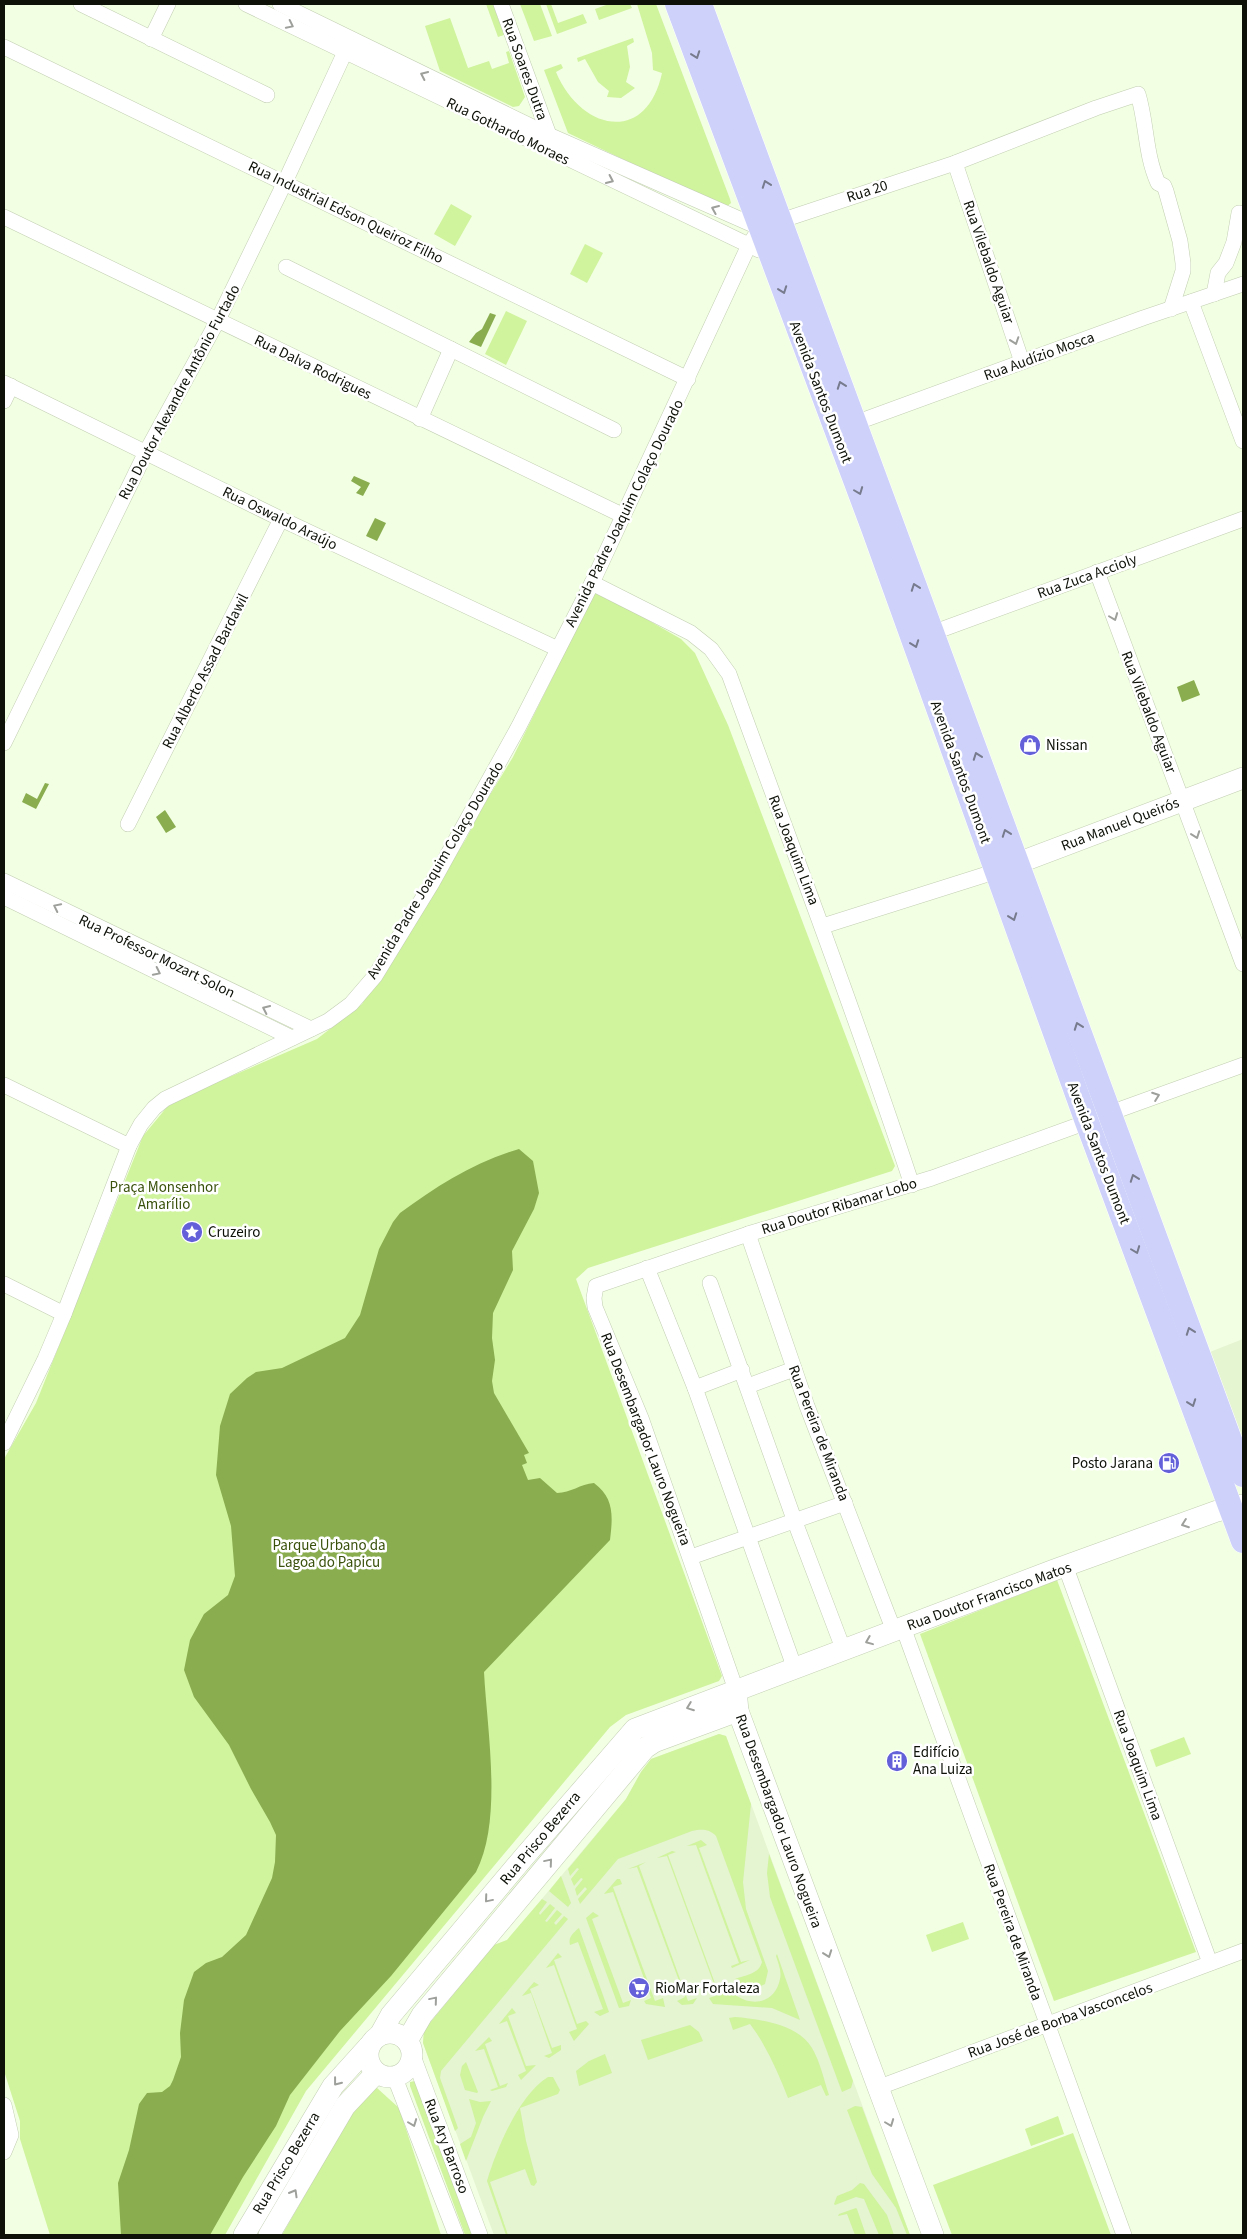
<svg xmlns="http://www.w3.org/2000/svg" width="1247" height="2239" font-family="'Source Sans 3',sans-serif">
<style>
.built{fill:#e5f4d1}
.green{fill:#d0f39e}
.water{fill:#89ad4f}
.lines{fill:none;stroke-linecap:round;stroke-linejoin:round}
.street-casing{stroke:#c2ceb2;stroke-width:16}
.secondary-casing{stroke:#c2ceb2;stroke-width:22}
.primary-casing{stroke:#fff;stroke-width:25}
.street{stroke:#fff;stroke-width:15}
.secondary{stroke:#fff;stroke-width:21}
.primary{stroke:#ced2fa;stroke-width:24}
.oneway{stroke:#9ea09c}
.oneway2{stroke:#777b8d}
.labels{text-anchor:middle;stroke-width:5;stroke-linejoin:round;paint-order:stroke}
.street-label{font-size:15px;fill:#0d1108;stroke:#fff}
.poi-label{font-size:15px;fill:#0d1108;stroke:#fff;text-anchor:start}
.park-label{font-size:15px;fill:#3a510c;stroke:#fff}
</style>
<rect width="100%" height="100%" fill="#f2ffe2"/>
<g class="built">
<path d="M1243,1339V1440L1210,1352Z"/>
<path d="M719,1734L726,1736L910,2235H494L423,2043L424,2030L494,1945L507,1940L546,1894L626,1799L641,1772L651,1759Z"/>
</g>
<g class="green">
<path d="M486,4H493L504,35L498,37Z"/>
<path d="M520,4H540L552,36L534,41Z"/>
<path d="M546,4H551L558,23L583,14L587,23L557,34Z"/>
<path d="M609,4H630L632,8L599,20L595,9Z"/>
<path d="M637,4H656L730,199L731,203L725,208L568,133L544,70L561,64L563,68L556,72C580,130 646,146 662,73L653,70L652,53Z"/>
<path d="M450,18L468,68L489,61L492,69L509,63L506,52L509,51L525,97L519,106L513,107L440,71L425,26Z"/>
<path d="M633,38L634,42L627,46L630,67L626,82L635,88L621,98L607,97L609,91L598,82L585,59L578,62L577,58Z"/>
<path d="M451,204L472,216L455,246L434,234Z"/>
<path d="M585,244L603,253L587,283L570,274Z"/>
<path d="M506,311L527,321L506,365L485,354Z"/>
<path d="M595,592L601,593L681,639L695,653L728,725L895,1166L892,1171L588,1268L576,1279L722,1676L719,1681L626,1715L610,1727L306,2091L225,2235H50L20,2139V2121L4,2071V1459L36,1403L143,1136L167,1107L183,1097L317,1039L362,1004L466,839L482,808L513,757Z"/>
<path d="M1057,1580L1196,1952L1054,2001L920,1634Z"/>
<path d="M719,1734L726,1736L751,1804L743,1882L746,1909L768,1971L765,1984L752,1990L742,1987L735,1979C746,1975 759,1974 762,1962L716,1836C709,1829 702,1829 692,1831L618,1859L580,1904L578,1899L587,1889L585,1887L577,1896L575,1889L583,1879L581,1878L574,1886L571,1879L579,1869L577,1868L570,1876L568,1869L626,1799L641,1772L651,1759Z"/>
<path d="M1184,1737L1191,1754L1156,1767L1150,1750Z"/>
<path d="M701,1840L707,1845L699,1848L741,1962L750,1960L732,1968L731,1966L739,1963L696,1845L687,1846Z"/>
<path d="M672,1851L676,1852L668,1855L716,1986L725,1983C738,2007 774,2010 780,1979C782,1971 778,1963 776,1956L777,1954L800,2020L772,2008L713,2004L709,1998L718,1995L667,1856L657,1858Z"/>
<path d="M769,1854L853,2081L851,2088L842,2092L770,1897L767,1873Z"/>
<path d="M646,1862L639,1866L688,2001L697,1998L693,2004L682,2005L677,2001L685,1997L637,1867L628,1869Z"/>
<path d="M561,1876L571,1903L568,1907L549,1891Z"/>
<path d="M617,1879H620L622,1884L613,1887L655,2001L663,1998L665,2007L646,2004L644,2001L651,1998L613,1892L604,1894Z"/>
<path d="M542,1899L547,1902L539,1913L540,1915L550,1904L555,1908L545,1921L547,1922L557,1910L562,1914L554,1923L556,1925L564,1916L568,1919L441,2071L440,2078L458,2128L455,2131L423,2043L424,2030L494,1945L507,1940Z"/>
<path d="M593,1912L599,1916L592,1919L623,2003L631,2000L629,2006L619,2008L586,1918Z"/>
<path d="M963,1922L969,1939L932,1952L926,1935Z"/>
<path d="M579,1928L609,2012L600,2016L594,2012L603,2009L578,1942L570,1945C568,1937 573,1933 579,1928Z"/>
<path d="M558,1953L562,1957L554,1960L577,2024L586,2021L589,2024L574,2041L569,2032L577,2029L554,1965L546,1968Z"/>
<path d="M534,1982L539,1985L530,1989L552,2048L561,2045V2050L549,2058L544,2056L552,2053L531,1993L522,1996Z"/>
<path d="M512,2008L516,2013L508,2016L526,2066L536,2065L521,2080L518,2075L526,2071L507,2021L499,2024Z"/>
<path d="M735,2017C759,2019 798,2024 812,2048C820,2061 824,2080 829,2095L826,2096L821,2085L788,2098C778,2072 766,2045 750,2024L733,2030L729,2018Z"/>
<path d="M690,2025L699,2032L703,2041L648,2060L641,2040Z"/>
<path d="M489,2037L492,2041L485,2044L500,2086L508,2083L506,2087L492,2091L490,2090L498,2087L484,2049L475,2051Z"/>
<path d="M605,2054L612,2073L579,2086L576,2071L589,2061Z"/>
<path d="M466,2062L478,2092L477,2093L465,2090L460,2075L462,2066Z"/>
<path d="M548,2077H553L560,2090L558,2094L520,2108L526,2141L537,2182L534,2186L531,2185L525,2169L490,2182L508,2235H506L487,2181C497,2148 519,2095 548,2077Z"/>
<path d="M415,2081L472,2235H465L410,2086V2082Z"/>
<path d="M377,2088L399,2108L441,2235H282L353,2111L372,2089Z"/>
<path d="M469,2099L480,2102L491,2101L483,2117L466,2161L460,2144L471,2137L476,2123Z"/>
<path d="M855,2106L862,2107L910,2235H907L896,2208L872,2174L847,2110Z"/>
<path d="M1058,2116L1064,2134L1031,2146L1025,2129Z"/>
<path d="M1073,2133L1111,2235H952L933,2185Z"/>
<path d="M860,2183L864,2184L887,2215L894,2235H879L864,2199L856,2197L835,2205L834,2204L837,2196L852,2190Z"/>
<path d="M856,2208L857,2209L866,2235H855L847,2214L838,2216L839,2214Z"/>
</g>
<g class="water">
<path d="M490,313L496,315L481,347L469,342L476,333L482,329Z"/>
<path d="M354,476L370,483L363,496L356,493L361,487L351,481Z"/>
<path d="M375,518L386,523L377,541L366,536Z"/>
<path d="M1194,680L1200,695L1182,702L1177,687Z"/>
<path d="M45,783L49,784L36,809L22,802L26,793L37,799Z"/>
<path d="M165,810L176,827L166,833L156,817Z"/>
<path d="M519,1149L533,1161L539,1193L534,1209L512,1251L513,1270L493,1313L492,1338L495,1360L492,1381L494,1393L529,1453L524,1455L527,1463L522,1465L528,1480L540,1478L557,1493C571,1493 580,1484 594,1483C614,1498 613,1515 610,1540L484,1672C487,1730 503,1820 476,1872L391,1976L340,2031L290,2095L276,2126L243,2177L210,2235H121L118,2183L129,2150L139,2104L147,2093L162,2092L170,2086L173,2080L181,2057L180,2033L184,2000L194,1972L206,1963L222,1957L246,1935L272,1878L275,1862L276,1835L270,1822L251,1789L229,1745L194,1697L184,1670L190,1640L204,1614L228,1595L235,1576L231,1526L216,1475L220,1426L230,1394L247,1378L256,1372L282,1368L345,1338L360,1315L379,1249L393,1222L400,1213C437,1186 474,1162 519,1149Z"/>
</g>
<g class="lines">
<g class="street-casing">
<g id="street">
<path d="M81,4L267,95"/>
<path d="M246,4L759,250"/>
<path d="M501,4L549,135"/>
<path d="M151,39L168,4"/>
<path d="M4,47L688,379"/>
<path d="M955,163L1022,362"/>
<path d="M4,217L624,516"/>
<path d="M780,221L955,163L1096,108L1138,94C1147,124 1145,154 1158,183L1164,186L1166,191L1180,241L1183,263V271L1171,309"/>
<path d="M286,267L614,430"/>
<path d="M1214,294L1218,273L1226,263L1234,242L1239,213"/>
<path d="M1191,302L1243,441"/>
<path d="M4,383L281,519L558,649"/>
<path d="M4,401L11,386"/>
<path d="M420,419L451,349"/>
<path d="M847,426L1143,318L1243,284"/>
<path d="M1097,572L1243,964"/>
<path d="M592,583L691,633L711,649L729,674C791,844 855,1013 912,1185"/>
<path d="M932,633L1243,519"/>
<path d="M4,743L146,452L218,320L285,182L351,39"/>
<path d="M128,824L281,519"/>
<path d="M4,881L311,1029"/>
<path d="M4,897L292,1038"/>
<path d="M823,926L997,871"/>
<path d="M4,1085L129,1146"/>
<path d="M1110,1113L1243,1065"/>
<path d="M748,1234L807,1406L894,1631"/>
<path d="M647,1268L695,1388L795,1669"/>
<path d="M710,1283L795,1522L844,1651"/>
<path d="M4,1284L64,1314"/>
<path d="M748,1386L794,1369"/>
<path d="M695,1388L742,1370"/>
<path d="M4,1443L45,1359L64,1314L129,1146L141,1124L154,1108L165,1099L328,1021L351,1004L375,976L432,883L519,726L592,583L749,245L760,228L549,135L280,4"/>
<path d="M691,1557L845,1503"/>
<path d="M1066,1568L1210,1963"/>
<path d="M903,1627L1124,2235"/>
<path d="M736,1690L641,1418L595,1307L594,1298L596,1286L748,1234L932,1178L1087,1122"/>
<path d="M413,2056L480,2235"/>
<path d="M395,2078L456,2235"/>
<path d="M877,2088L1243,1951"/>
<path d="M4,2105L11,2135L4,2152"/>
</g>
</g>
<g class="secondary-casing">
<g id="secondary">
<path d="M1002,869L1243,778"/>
<path d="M736,1690L738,1711L933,2235"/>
<circle cx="390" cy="2055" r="22"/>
<path d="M380,2035L391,2015L524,1857L635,1729L1054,1570L1217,1511L1243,1505"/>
<path d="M407,2041L422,2015L645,1748L654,1742L738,1711"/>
<path d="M244,2235L333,2086L369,2046"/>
<path d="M269,2235L345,2106L376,2073"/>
</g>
</g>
<g class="primary-casing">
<g id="primary">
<path d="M677,4L873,528L1087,1122L1243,1541"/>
<path d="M700,4L1243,1475"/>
</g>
</g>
<use href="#street" class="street"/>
<use href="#secondary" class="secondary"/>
<use href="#primary" class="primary"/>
</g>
<defs><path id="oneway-chevron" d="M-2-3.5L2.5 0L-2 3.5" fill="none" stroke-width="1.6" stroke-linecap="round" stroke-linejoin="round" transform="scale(1.25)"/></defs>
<g class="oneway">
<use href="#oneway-chevron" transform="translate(290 25) rotate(26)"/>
<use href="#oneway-chevron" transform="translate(424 75) rotate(-155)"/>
<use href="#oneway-chevron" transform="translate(610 180) rotate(25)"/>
<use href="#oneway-chevron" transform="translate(715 209) rotate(-157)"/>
<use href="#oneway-chevron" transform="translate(1015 341) rotate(71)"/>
<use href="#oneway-chevron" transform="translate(1114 617) rotate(69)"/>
<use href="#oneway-chevron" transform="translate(1196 835) rotate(70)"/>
<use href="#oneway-chevron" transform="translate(57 907) rotate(-154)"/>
<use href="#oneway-chevron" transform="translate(157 972) rotate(26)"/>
<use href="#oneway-chevron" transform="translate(266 1009) rotate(-155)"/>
<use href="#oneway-chevron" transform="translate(1156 1096) rotate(-20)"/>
<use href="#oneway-chevron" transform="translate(1185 1524) rotate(160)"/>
<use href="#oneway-chevron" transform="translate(869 1641) rotate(158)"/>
<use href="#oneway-chevron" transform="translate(690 1707) rotate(159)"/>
<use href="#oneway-chevron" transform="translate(549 1862) rotate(-50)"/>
<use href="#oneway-chevron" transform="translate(488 1899) rotate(130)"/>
<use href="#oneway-chevron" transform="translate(828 1954) rotate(70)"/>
<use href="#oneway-chevron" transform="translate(434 2000) rotate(-50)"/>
<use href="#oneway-chevron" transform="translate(337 2082) rotate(128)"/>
<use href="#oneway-chevron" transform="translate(413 2123) rotate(69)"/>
<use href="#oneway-chevron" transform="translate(890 2123) rotate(69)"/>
<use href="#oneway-chevron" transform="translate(294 2193) rotate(-60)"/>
</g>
<g class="oneway2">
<use href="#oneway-chevron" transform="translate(696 55) rotate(70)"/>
<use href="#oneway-chevron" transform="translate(766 184) rotate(-110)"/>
<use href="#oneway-chevron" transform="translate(783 290) rotate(70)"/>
<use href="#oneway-chevron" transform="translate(841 385) rotate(-110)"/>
<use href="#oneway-chevron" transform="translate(859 491) rotate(69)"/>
<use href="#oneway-chevron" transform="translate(915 587) rotate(-110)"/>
<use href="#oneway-chevron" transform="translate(915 644) rotate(70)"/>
<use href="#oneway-chevron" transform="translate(977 756) rotate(-110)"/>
<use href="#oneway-chevron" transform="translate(1006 833) rotate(-110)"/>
<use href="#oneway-chevron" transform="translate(1013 917) rotate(70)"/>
<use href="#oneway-chevron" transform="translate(1078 1026) rotate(-110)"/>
<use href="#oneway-chevron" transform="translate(1134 1178) rotate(-110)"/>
<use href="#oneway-chevron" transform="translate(1136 1250) rotate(69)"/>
<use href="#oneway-chevron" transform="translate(1190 1331) rotate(-110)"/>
<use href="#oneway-chevron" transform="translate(1192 1403) rotate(70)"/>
</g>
<defs>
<g id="shop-disc" transform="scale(1.125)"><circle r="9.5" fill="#6360d9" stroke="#fff"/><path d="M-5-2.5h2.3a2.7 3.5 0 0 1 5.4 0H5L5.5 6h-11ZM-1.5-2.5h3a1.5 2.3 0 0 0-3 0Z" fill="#fff"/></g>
<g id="sight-disc" transform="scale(1.125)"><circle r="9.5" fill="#6360d9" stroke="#fff"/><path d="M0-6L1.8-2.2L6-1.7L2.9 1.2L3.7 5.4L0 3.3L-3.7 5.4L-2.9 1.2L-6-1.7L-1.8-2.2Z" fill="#fff"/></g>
<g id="fuel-disc" transform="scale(1.125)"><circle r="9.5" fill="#6360d9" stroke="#fff"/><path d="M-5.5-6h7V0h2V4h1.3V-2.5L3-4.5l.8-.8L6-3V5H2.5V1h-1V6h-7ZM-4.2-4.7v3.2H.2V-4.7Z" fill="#fff"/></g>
<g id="building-disc" transform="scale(1.125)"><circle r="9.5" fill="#6360d9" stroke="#fff"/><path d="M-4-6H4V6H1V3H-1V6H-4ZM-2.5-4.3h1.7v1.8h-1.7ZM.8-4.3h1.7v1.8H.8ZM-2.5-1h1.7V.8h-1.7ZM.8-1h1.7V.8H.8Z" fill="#fff"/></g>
<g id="supermarket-disc" transform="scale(1.125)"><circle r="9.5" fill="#6360d9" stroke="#fff"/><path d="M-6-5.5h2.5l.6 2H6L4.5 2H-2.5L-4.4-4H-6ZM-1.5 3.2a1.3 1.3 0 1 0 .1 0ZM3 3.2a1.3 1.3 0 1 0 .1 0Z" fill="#fff"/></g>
</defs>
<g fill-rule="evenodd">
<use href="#shop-disc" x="1030" y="745"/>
<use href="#sight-disc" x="192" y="1232"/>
<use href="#fuel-disc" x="1169" y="1463"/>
<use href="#building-disc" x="897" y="1761"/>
<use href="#supermarket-disc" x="639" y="1988"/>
</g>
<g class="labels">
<g class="street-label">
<text transform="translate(525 69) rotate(70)" y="5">Rua Soares Dutra</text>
<text transform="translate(508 131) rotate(26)" y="5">Rua Gothardo Moraes</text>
<text transform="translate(867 191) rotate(-18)" y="5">Rua 20</text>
<text transform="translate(346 212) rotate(26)" y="5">Rua Industrial Edson Queiroz Filho</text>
<text transform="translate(989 262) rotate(71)" y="5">Rua Vilebaldo Aguiar</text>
<text transform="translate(1039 356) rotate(-20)" y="5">Rua Audízio Mosca</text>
<text transform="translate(313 367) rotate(26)" y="5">Rua Dalva Rodrigues</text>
<text transform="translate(179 392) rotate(-62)" y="5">Rua Doutor Alexandre Antônio Furtado</text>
<text transform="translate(821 392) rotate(69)" y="5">Avenida Santos Dumont</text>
<text transform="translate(624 513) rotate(-64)" y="5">Avenida Padre Joaquim Colaço Dourado</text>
<text transform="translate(280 518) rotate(26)" y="5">Rua Oswaldo Araújo</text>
<text transform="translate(1087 576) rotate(-20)" y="5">Rua Zuca Accioly</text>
<text transform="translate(205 671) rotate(-63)" y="5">Rua Alberto Assad Bardawil</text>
<text transform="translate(1149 712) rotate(69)" y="5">Rua Vilebaldo Aguiar</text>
<text transform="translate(961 772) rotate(70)" y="5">Avenida Santos Dumont</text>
<text transform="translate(1120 824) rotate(-21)" y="5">Rua Manuel Queirós</text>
<text transform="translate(794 850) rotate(69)" y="5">Rua Joaquim Lima</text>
<text transform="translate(435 870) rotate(-59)" y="5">Avenida Padre Joaquim Colaço Dourado</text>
<text transform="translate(157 956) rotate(26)" y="5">Rua Professor Mozart Solon</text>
<text transform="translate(1099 1153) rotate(69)" y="5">Avenida Santos Dumont</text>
<text transform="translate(839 1206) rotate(-17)" y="5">Rua Doutor Ribamar Lobo</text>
<text transform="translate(819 1433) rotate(69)" y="5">Rua Pereira de Miranda</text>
<text transform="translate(646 1439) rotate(69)" y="5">Rua Desembargador Lauro Nogueira</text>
<text transform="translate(989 1596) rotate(-20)" y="5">Rua Doutor Francisco Matos</text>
<text transform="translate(1138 1765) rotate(70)" y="5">Rua Joaquim Lima</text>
<text transform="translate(779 1821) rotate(70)" y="5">Rua Desembargador Lauro Nogueira</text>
<text transform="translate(540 1838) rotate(-50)" y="5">Rua Prisco Bezerra</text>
<text transform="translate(1013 1932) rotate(70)" y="5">Rua Pereira de Miranda</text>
<text transform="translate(1060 2020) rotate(-20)" y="5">Rua José de Borba Vasconcelos</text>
<text transform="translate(447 2146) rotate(69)" y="5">Rua Ary Barroso</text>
<text transform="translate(286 2163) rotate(-59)" y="5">Rua Prisco Bezerra</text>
</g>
<g class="poi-label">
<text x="1046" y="750">Nissan</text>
<text x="208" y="1237">Cruzeiro</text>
<text x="1153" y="1468" text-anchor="end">Posto Jarana</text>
<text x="913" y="1757">Edifício<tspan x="913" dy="17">Ana Luiza</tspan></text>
<text x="655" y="1993">RioMar Fortaleza</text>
</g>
<g class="park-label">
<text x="164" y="1192">Praça Monsenhor<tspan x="164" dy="17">Amarílio</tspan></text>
<text x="329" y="1550">Parque Urbano da<tspan x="329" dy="17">Lagoa do Papicu</tspan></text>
</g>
</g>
<rect width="1247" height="2239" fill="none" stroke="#0d1108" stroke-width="10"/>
</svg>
